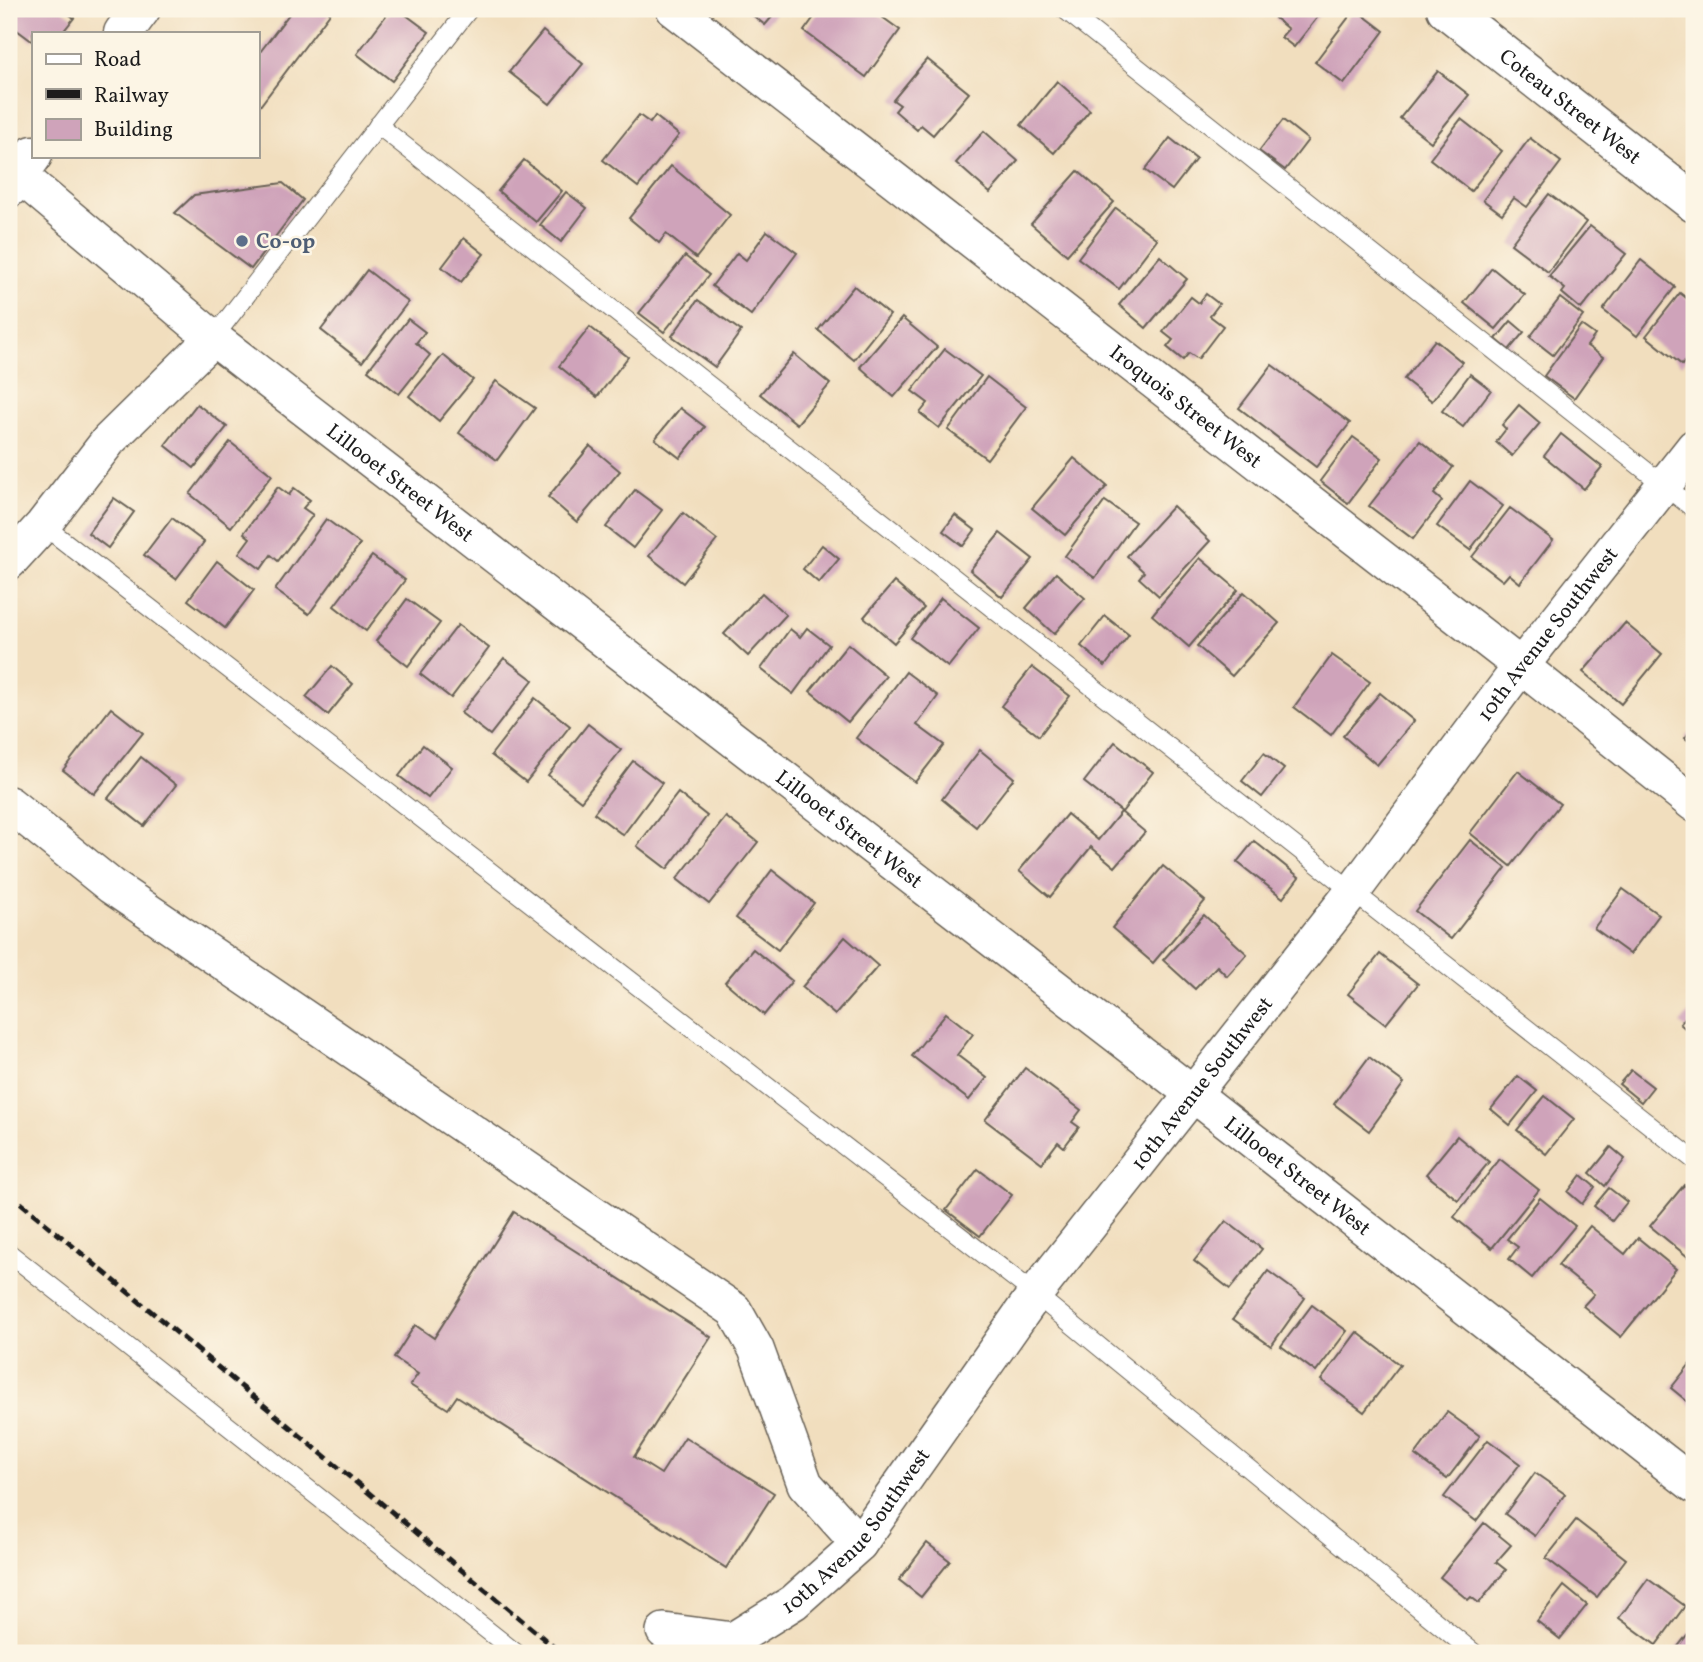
<svg xmlns="http://www.w3.org/2000/svg" width="1703" height="1662" font-family="Vollkorn,serif">
<style>
.building{fill:#cfa3ba}
.lines{fill:none;stroke-linecap:round;stroke-linejoin:round}
.lane-casing{stroke:#676055;stroke-width:20}
.street-casing{stroke:#676055;stroke-width:38}
.secondary-casing{stroke:#676055;stroke-width:41}
.lane{stroke:#fff;stroke-width:18}
.street{stroke:#fff;stroke-width:35}
.secondary{stroke:#fff;stroke-width:38}
.rail{stroke:#1c1c1c;stroke-width:5;stroke-dasharray:10 5;stroke-linecap:butt}
.service-dot{fill:#5c6f8a;stroke:#fcf5e5;stroke-width:2.5}
.labels{text-anchor:middle;stroke-width:5;stroke-linejoin:round;paint-order:stroke}
.street-label{font-size:21px;fill:#1c1c1c;stroke:#fcf5e5}
.service-label{font-size:21px;font-weight:bold;fill:#4e5e75;stroke:#fcf5e5;text-anchor:start}
</style>
<rect width="100%" height="100%" fill="#fcf5e5"/>
<filter id="ink" filterUnits="userSpaceOnUse"><feTurbulence type="fractalNoise" baseFrequency=".0143" numOctaves="2"/><feDisplacementMap in="SourceGraphic" scale="14" xChannelSelector="R" yChannelSelector="G"/><feConvolveMatrix kernelMatrix="1 2 1 2 8 2 1 2 1" color-interpolation-filters="sRGB"/></filter>
<filter id="wash" filterUnits="userSpaceOnUse"><feTurbulence type="fractalNoise" baseFrequency=".00686" numOctaves="4" result="noise"/><feDisplacementMap in="SourceGraphic" scale="28" xChannelSelector="R" yChannelSelector="G"/><feGaussianBlur stdDeviation="1.57" result="paint"/><feColorMatrix in="noise" values="0 0 0 0 0 0 0 0 0 0 0 0 0 0 0 0 0 1.4 0 .05"/><feComposite in="paint" operator="in"/></filter>
<g filter="url(#wash)">
<rect width="100%" height="100%" fill="#f1debe"/>
<g id="blocks">
<g class="building">
<path d="M21,9H62L74,18L62,33H33V42L9,24Z"/>
<path d="M293,9H333L257,110V56Z"/>
<path d="M391,9H398L429,32L392,81L357,54Z"/>
<path d="M745,9H779L765,25Z"/>
<path d="M820,9H871L900,30L866,77L804,31Z"/>
<path d="M1282,9H1324L1294,47L1281,37L1288,29L1275,18Z"/>
<path d="M1355,9L1384,31L1344,84L1315,62Z"/>
<path d="M543,31L583,64L550,104L509,72Z"/>
<path d="M927,59L969,93L933,135L921,125L917,130L895,111L900,105L893,100Z"/>
<path d="M1438,71L1469,95L1431,142L1400,118Z"/>
<path d="M1057,81L1090,110L1054,153L1021,125Z"/>
<path d="M639,115L650,123L655,116L679,135L638,187L603,160Z"/>
<path d="M1461,119L1502,151L1471,191L1430,159Z"/>
<path d="M1283,120L1308,140L1285,170L1259,151Z"/>
<path d="M984,131L1018,161L990,193L956,163Z"/>
<path d="M1170,138L1196,159L1172,190L1145,170Z"/>
<path d="M1530,138L1561,162L1527,207L1514,198L1502,214L1483,200Z"/>
<path d="M524,160L562,191L536,222L498,191Z"/>
<path d="M671,166L730,215L696,258L666,234L659,243L629,218Z"/>
<path d="M1078,171L1114,202L1067,255L1031,224Z"/>
<path d="M283,183L303,200L251,269L175,213L194,195Z"/>
<path d="M566,192L587,208L561,242L540,225Z"/>
<path d="M1549,194L1586,222L1548,272L1511,244Z"/>
<path d="M1116,208L1157,239L1119,289L1078,258Z"/>
<path d="M1590,226L1626,254L1581,309L1562,293L1565,289L1549,276Z"/>
<path d="M767,231L797,253L751,315L712,286L737,253L746,260Z"/>
<path d="M464,238L484,254L461,282L442,267Z"/>
<path d="M685,256L709,275L664,332L639,313Z"/>
<path d="M1160,256L1187,279L1146,328L1119,305Z"/>
<path d="M1641,260L1675,287L1637,336L1603,310Z"/>
<path d="M1492,268L1525,295L1496,329L1464,303Z"/>
<path d="M367,270L408,302L362,362L321,330Z"/>
<path d="M854,286L890,315L854,360L818,330Z"/>
<path d="M1680,293L1694,304V350L1682,365L1646,336Z"/>
<path d="M1206,294L1219,304L1210,316L1223,326L1198,359L1189,353L1183,360L1167,347L1173,340L1163,332L1191,297L1199,303Z"/>
<path d="M1560,298L1583,316L1553,355L1530,337Z"/>
<path d="M698,300L741,331L715,367L672,336Z"/>
<path d="M902,318L937,347L894,397L860,367Z"/>
<path d="M408,319L425,332L416,343L430,355L399,394L368,370Z"/>
<path d="M1511,321L1524,332L1509,350L1496,339Z"/>
<path d="M1581,325L1595,335L1587,346L1603,357L1574,398L1544,376Z"/>
<path d="M590,327L628,357L597,397L559,366Z"/>
<path d="M1435,340L1462,362L1432,401L1404,379Z"/>
<path d="M945,349L981,376L939,428L920,413L928,403L912,391Z"/>
<path d="M794,354L830,384L797,424L760,394Z"/>
<path d="M443,355L473,380L439,421L409,396Z"/>
<path d="M1272,365L1350,423L1316,467L1239,408Z"/>
<path d="M1470,374L1491,390L1463,427L1442,411Z"/>
<path d="M987,377L1026,407L987,459L948,430Z"/>
<path d="M496,381L535,408L497,460L459,433Z"/>
<path d="M197,404L227,427L194,468L165,445Z"/>
<path d="M1519,405L1540,423L1512,456L1496,442L1506,429L1502,425Z"/>
<path d="M680,408L705,427L680,458L655,439Z"/>
<path d="M1561,434L1602,467L1584,489L1544,456Z"/>
<path d="M1353,437L1382,458L1348,503L1320,481Z"/>
<path d="M1420,441L1453,467L1434,494L1442,501L1413,539L1369,506Z"/>
<path d="M230,442L272,475L231,527L190,494Z"/>
<path d="M590,446L620,471L577,522L548,497Z"/>
<path d="M1074,458L1107,486L1065,535L1032,508Z"/>
<path d="M1470,481L1503,506L1470,550L1437,526Z"/>
<path d="M278,487L289,495L294,488L310,500L303,508L313,515L278,561L271,555L261,569L239,553L250,538L244,533Z"/>
<path d="M635,490L662,510L633,548L606,527Z"/>
<path d="M114,498L134,512L108,548L88,533Z"/>
<path d="M1105,501L1135,522L1095,578L1065,556Z"/>
<path d="M1173,506L1210,541L1159,596L1139,578L1144,572L1127,556Z"/>
<path d="M1510,508L1553,540L1520,583L1509,574L1503,581L1472,557Z"/>
<path d="M683,513L717,540L683,583L649,556Z"/>
<path d="M955,515L975,530L963,546L943,531Z"/>
<path d="M172,518L204,542L176,579L144,555Z"/>
<path d="M326,519L360,544L309,614L275,590Z"/>
<path d="M1000,533L1033,559L1002,597L970,570Z"/>
<path d="M822,545L839,559L819,583L803,569Z"/>
<path d="M372,556L405,580L366,631L334,606Z"/>
<path d="M1200,558L1238,590L1189,647L1152,615Z"/>
<path d="M217,561L254,590L225,628L188,600Z"/>
<path d="M1056,573L1085,598L1054,634L1026,608Z"/>
<path d="M894,582L924,608L894,643L864,617Z"/>
<path d="M1244,592L1279,623L1232,676L1197,646Z"/>
<path d="M762,593L786,615L748,656L724,634Z"/>
<path d="M941,598L979,628L948,667L910,638Z"/>
<path d="M407,599L440,623L408,666L376,641Z"/>
<path d="M1105,616L1129,635L1105,666L1081,646Z"/>
<path d="M1625,623L1662,654L1621,704L1583,672Z"/>
<path d="M458,625L489,648L451,698L420,674Z"/>
<path d="M807,628L829,645L793,694L761,669L790,629L800,637Z"/>
<path d="M848,644L886,676L848,722L810,691Z"/>
<path d="M1332,655L1370,682L1331,735L1294,707Z"/>
<path d="M504,658L533,680L490,735L461,713Z"/>
<path d="M332,666L353,684L328,715L306,697Z"/>
<path d="M1032,667L1070,696L1039,736L1001,706Z"/>
<path d="M906,672L938,696L917,725L944,745L915,782L856,738Z"/>
<path d="M1380,693L1414,721L1377,765L1343,736Z"/>
<path d="M535,698L570,726L526,782L491,755Z"/>
<path d="M111,708L143,733L94,794L63,770Z"/>
<path d="M588,724L621,750L581,801L548,775Z"/>
<path d="M1694,726V745L1685,738Z"/>
<path d="M1115,742L1153,772L1122,812L1084,782Z"/>
<path d="M423,745L452,767L428,798L399,776Z"/>
<path d="M980,750L1014,778L976,827L942,799Z"/>
<path d="M1264,753L1284,769L1262,797L1242,781Z"/>
<path d="M141,757L176,785L144,826L108,798Z"/>
<path d="M633,761L662,783L623,835L594,813Z"/>
<path d="M1518,771L1560,804L1511,866L1470,833Z"/>
<path d="M678,793L707,816L667,869L637,846Z"/>
<path d="M1121,812L1145,832L1115,867L1091,847L1050,897L1019,871L1067,814L1098,840Z"/>
<path d="M726,817L758,842L709,904L677,879Z"/>
<path d="M1470,840L1506,868L1451,939L1415,911Z"/>
<path d="M1254,841L1299,877L1283,898L1237,862Z"/>
<path d="M1163,866L1205,901L1153,963L1112,928Z"/>
<path d="M772,870L814,903L778,950L736,918Z"/>
<path d="M1623,889L1659,915L1630,954L1594,928Z"/>
<path d="M1204,915L1247,954L1227,976L1217,966L1195,989L1163,960Z"/>
<path d="M845,937L878,966L835,1015L802,987Z"/>
<path d="M753,949L792,981L764,1015L725,982Z"/>
<path d="M1380,954L1418,984L1386,1024L1348,994Z"/>
<path d="M1694,1007V1036L1680,1024Z"/>
<path d="M946,1013L973,1034L957,1055L987,1078L969,1100L912,1056Z"/>
<path d="M1369,1057L1404,1083L1369,1131L1334,1104Z"/>
<path d="M1025,1068L1081,1110L1072,1122L1079,1127L1064,1147L1058,1142L1042,1163L985,1120Z"/>
<path d="M1631,1070L1653,1087L1641,1102L1619,1084Z"/>
<path d="M1518,1076L1537,1091L1510,1125L1491,1109Z"/>
<path d="M1545,1096L1574,1119L1546,1154L1517,1130Z"/>
<path d="M1457,1136L1489,1162L1458,1200L1426,1174Z"/>
<path d="M1611,1147L1625,1159L1605,1186L1590,1173Z"/>
<path d="M1500,1159L1539,1190L1492,1248L1454,1217Z"/>
<path d="M978,1169L1012,1195L980,1236L946,1210Z"/>
<path d="M1581,1175L1595,1187L1582,1204L1568,1192Z"/>
<path d="M1684,1185L1694,1194V1249L1688,1257L1650,1226Z"/>
<path d="M1609,1188L1627,1202L1612,1221L1594,1206Z"/>
<path d="M1540,1198L1575,1226L1532,1278L1509,1259L1518,1247L1507,1239Z"/>
<path d="M514,1212L711,1337L634,1457L661,1474L685,1437L774,1493L726,1568L457,1396L448,1409L410,1385L418,1374L394,1358L415,1325L434,1338Z"/>
<path d="M1226,1221L1262,1249L1230,1289L1194,1261Z"/>
<path d="M1590,1226L1625,1254L1638,1238L1676,1269L1621,1337L1583,1306L1594,1294L1558,1265Z"/>
<path d="M1268,1271L1305,1298L1271,1346L1233,1319Z"/>
<path d="M1312,1305L1347,1331L1316,1372L1281,1346Z"/>
<path d="M1357,1332L1400,1365L1364,1412L1321,1380Z"/>
<path d="M1694,1359V1407L1671,1388Z"/>
<path d="M1447,1412L1480,1436L1447,1479L1415,1455Z"/>
<path d="M1488,1440L1520,1464L1476,1521L1444,1497Z"/>
<path d="M1535,1473L1565,1494L1535,1536L1505,1514Z"/>
<path d="M1576,1520L1626,1559L1597,1597L1546,1558Z"/>
<path d="M1484,1523L1511,1545L1496,1562L1506,1570L1479,1603L1471,1597L1468,1600L1440,1577Z"/>
<path d="M927,1543L950,1561L921,1597L899,1580Z"/>
<path d="M1648,1579L1685,1606L1656,1645L1619,1618Z"/>
<path d="M1564,1586L1587,1605L1560,1639L1537,1621Z"/>
<path d="M1694,1626V1653H1673Z"/>
</g>
</g>
</g>
<g filter="url(#ink)">
<use href="#blocks" fill-opacity="0" stroke="#676055" stroke-width="2"/>
<g class="lines">
<g class="lane-casing">
<g id="lane">
<path d="M1064,9L1694,509"/>
<path d="M378,125L1694,1160"/>
<path d="M213,338L469,9"/>
<path d="M43,525L1035,1294L1474,1653"/>
<path d="M9,1253L516,1653"/>
</g>
</g>
<g class="street-casing">
<g id="street">
<path id="s1" d="M674,9L1521,666L1694,804"/>
<path id="s2" d="M19,175L213,338L1193,1094L1694,1485"/>
<path d="M9,562L43,525L109,440L213,338"/>
<path d="M9,804L111,886L734,1310L756,1349L805,1484L859,1544"/>
<path id="s3" d="M664,1631L733,1640L794,1602L859,1544L1035,1294L1354,890L1521,666L1694,447"/>
</g>
</g>
<g class="secondary-casing">
<g id="secondary">
<path id="s4" d="M1446,9L1694,203"/>
<path d="M123,33L141,9"/>
<path d="M9,188L33,155"/>
</g>
</g>
<use href="#lane" class="lane"/>
<use href="#street" class="street"/>
<use href="#secondary" class="secondary"/>
<path class="rail" d="M9,1193L561,1653"/>
</g>
</g>
<circle class="service-dot" cx="242" cy="241" r="7"/>
<g class="labels">
<g class="street-label">
<text dy="7" stroke="none"><textPath href="#s4" startOffset="158">Coteau Street West</textPath></text>
<text dy="7" stroke="none"><textPath href="#s1" startOffset="648">Iroquois Street West</textPath></text>
<text dy="7" stroke="none"><textPath href="#s2" startOffset="490">Lillooet Street West</textPath></text>
<text dy="7" stroke="none"><textPath href="#s3" startOffset="1370">10th Avenue Southwest</textPath></text>
<text dy="7" stroke="none"><textPath href="#s2" startOffset="1057">Lillooet Street West</textPath></text>
<text dy="7" stroke="none"><textPath href="#s3" startOffset="803">10th Avenue Southwest</textPath></text>
<text dy="7" stroke="none"><textPath href="#s2" startOffset="1624">Lillooet Street West</textPath></text>
<text dy="7" stroke="none"><textPath href="#s3" startOffset="236">10th Avenue Southwest</textPath></text>
</g>
<g class="service-label">
<text x="256" y="248">Co-op</text>
</g>
</g>
<rect width="1703" height="1662" fill="none" stroke="#fcf5e5" stroke-width="35"/>
<rect x="32" y="32" width="228" height="126" fill="#fcf5e5" stroke="#a29e95" stroke-width="2"/>
<rect x="46" y="54" width="35" height="10" fill="#ffffff" stroke="#a29e95" stroke-width="2"/>
<text x="94" y="66" font-size="21" fill="#1c1c1c">Road</text>
<rect x="46" y="89" width="35" height="10" fill="#1c1c1c" stroke="#a29e95" stroke-width="2"/>
<text x="94" y="102" font-size="21" fill="#1c1c1c">Railway</text>
<rect x="46" y="119" width="35" height="21" fill="#cfa3ba" stroke="#a29e95" stroke-width="2"/>
<text x="94" y="136" font-size="21" fill="#1c1c1c">Building</text>
</svg>
